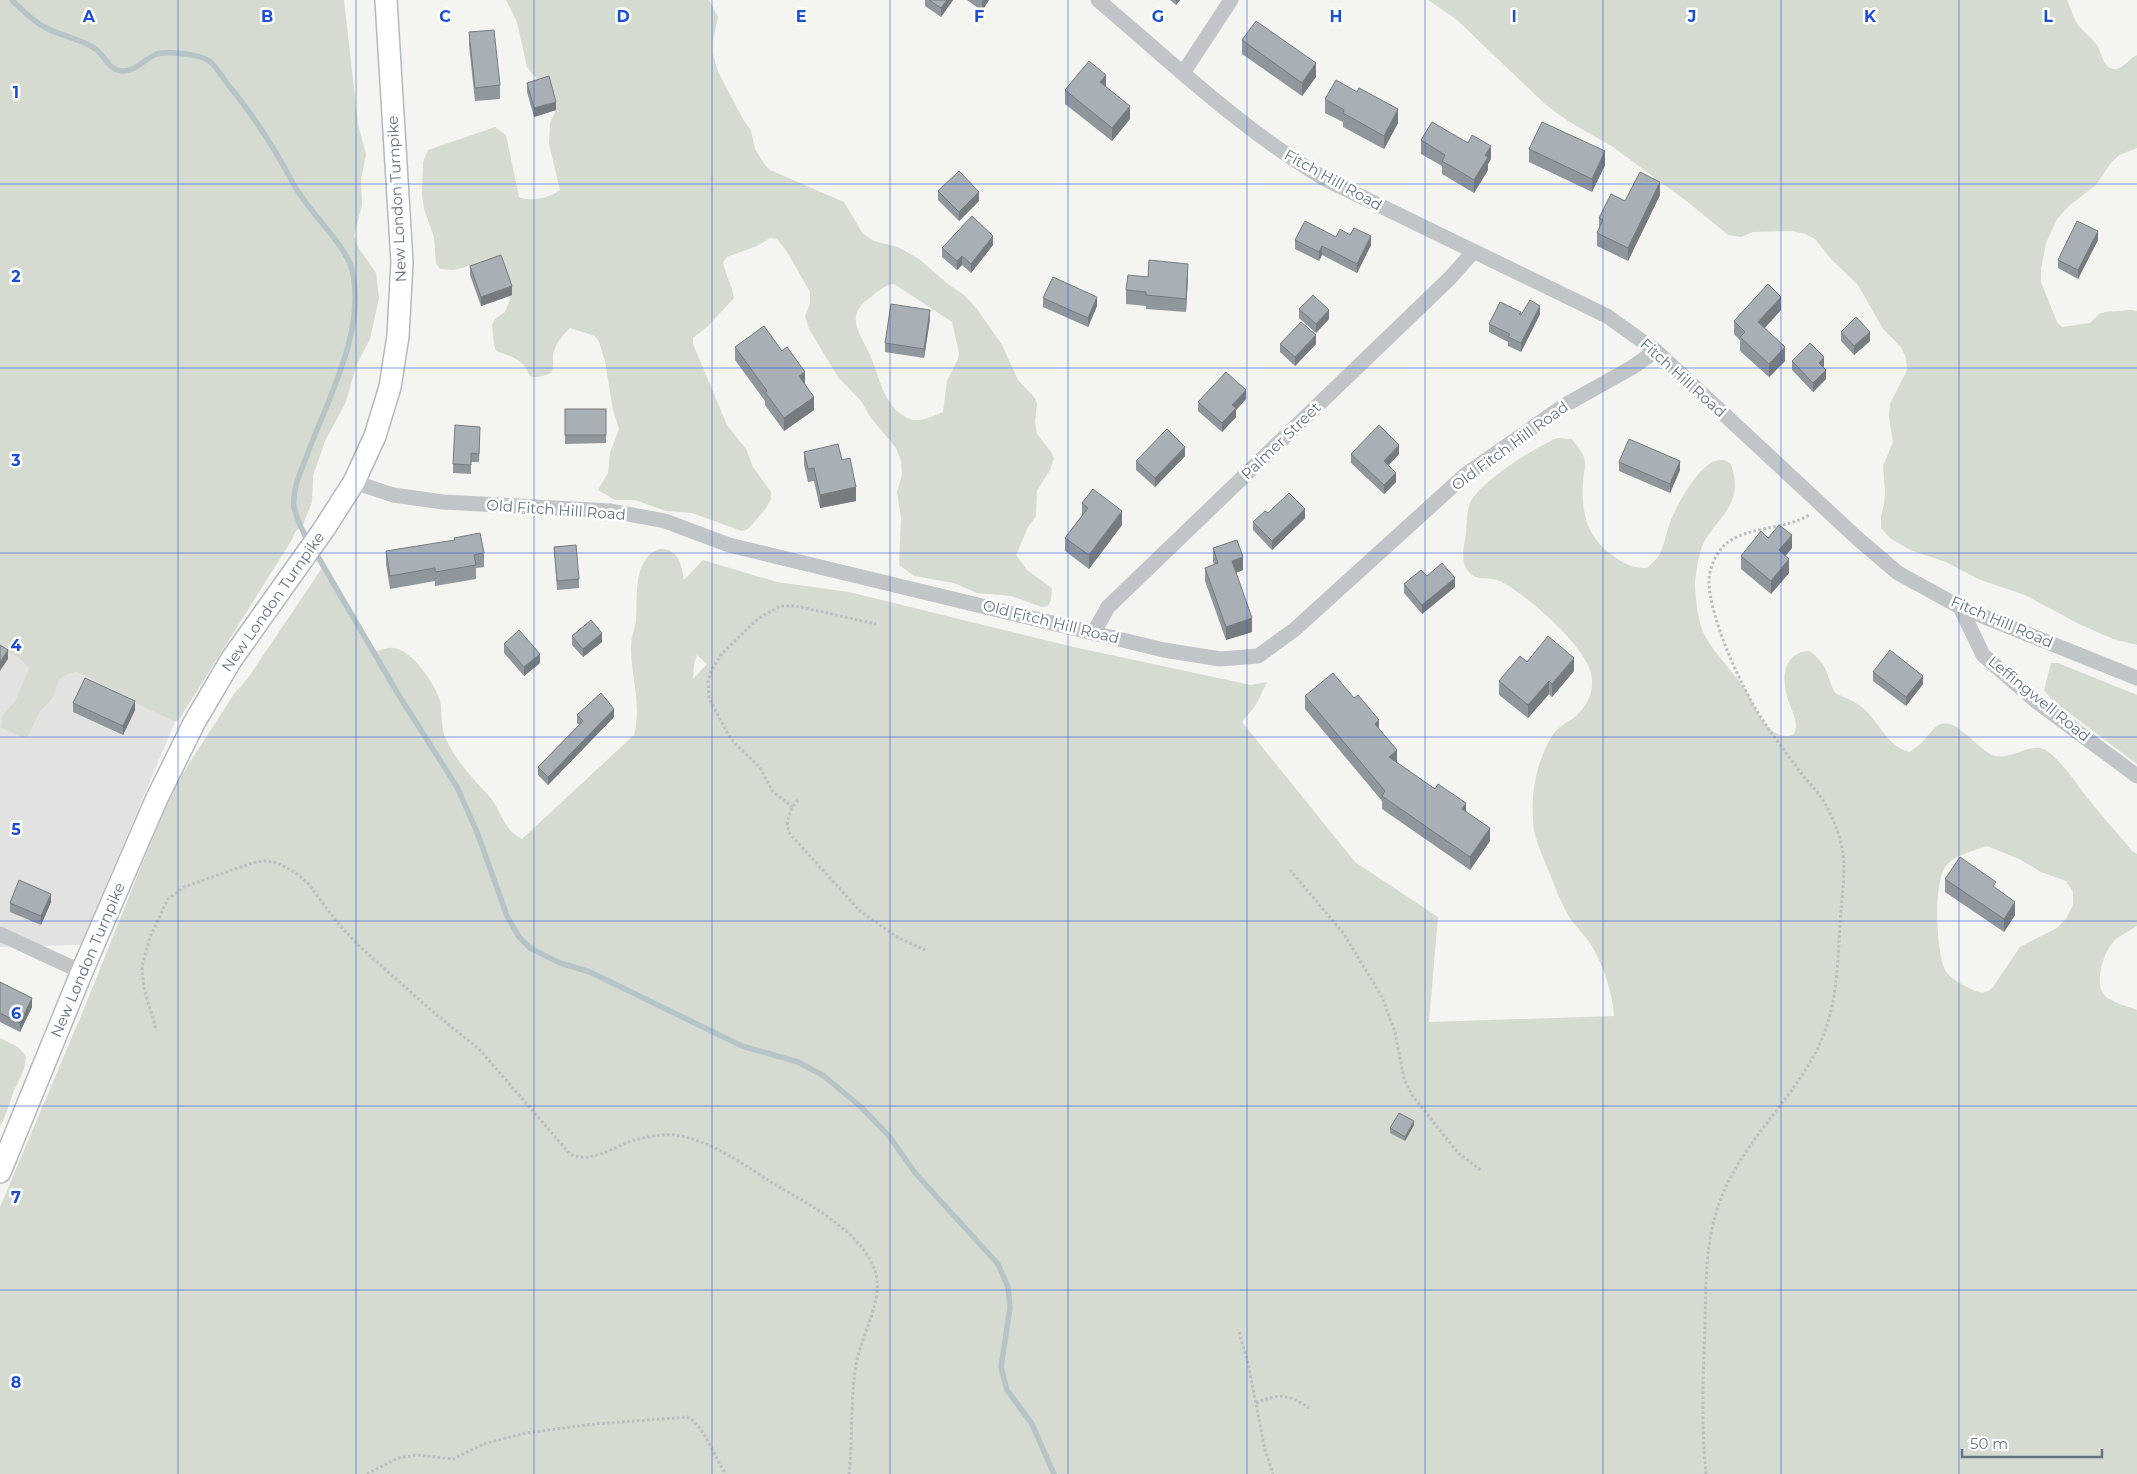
<svg xmlns="http://www.w3.org/2000/svg" width="2137" height="1474" font-family="Montserrat,sans-serif">
<style>
.built{fill:#e2e3e1}
.green{fill:#d5dbd1;fill-rule:evenodd}
.lines{fill:none;stroke-linecap:round;stroke-linejoin:round}
.stream{stroke:#b6c4c7;stroke-width:5.5}
.secondary-casing{stroke:#b3b9bd;stroke-width:24}
.path{stroke:#bbbdbf;stroke-width:3;stroke-dasharray:2.5 2.5;stroke-linecap:butt}
.minor{stroke:#c1c5c8;stroke-width:15}
.secondary{stroke:#fff;stroke-width:21}
.wall{fill:#90979c}
.shaded-wall{fill:#767b7f}
.building{fill:#a8b0b5;stroke:#767b7f}
.grid{fill:none;stroke:#1d4ed8;stroke-width:1;stroke-opacity:0.55}
.labels{text-anchor:middle;stroke-width:5;stroke-linejoin:round;paint-order:stroke}
.street-label{font-size:15px;fill:#627482;stroke:#fff}
.grid-label{font-size:16px;text-anchor:middle;font-weight:bold;fill:#1d4ed8;stroke:#fff;stroke-width:5;stroke-linejoin:round;paint-order:stroke}
</style>
<rect width="100%" height="100%" fill="#f4f4f0"/>
<path class="built" d="M0,647L20,659L29,668L15,701L2,716L1,728L23,738L29,735L40,712L53,698L59,680L64,676L76,672L93,679L114,693L175,722L81,945L0,947Z"/>
<g class="green">
<path d="M0,0H344L358,124L366,155L361,179L362,205L354,236L358,247L376,273L379,298L370,339L356,366L346,402L325,441L313,476L312,502L303,525L295,532L293,538L180,718L175,722L114,693L93,679L76,672L64,676L59,680L53,698L40,712L29,735L23,738L1,728L2,716L15,701L29,668L20,659L0,647Z"/>
<path d="M506,0H709L718,17L713,41V54L718,72L744,121L751,130L755,149L765,165L770,170L844,202L863,234L874,241L898,247L919,259L949,285L964,295L977,309L1002,345L1018,380L1035,398L1037,404L1035,422L1037,434L1051,452L1054,458L1050,470L1037,491L1036,516L1028,527L1016,555L1027,570L1052,588L1051,600L1048,606L1042,607L1011,596L977,593L954,583L914,576L899,565L901,518L897,492L902,474L901,461L896,448L871,418L861,401L838,377L809,329L805,316L810,304V292L786,250L777,239L770,238L757,246L727,257L723,262C725,274 732,285 734,298L708,326L693,338V344L727,425L746,449L753,467L771,492V499L765,510L748,529L742,531L692,513L666,511L635,500H615L598,490L608,473L610,453L619,429L613,410L605,361L599,342L595,336L570,328C563,334 553,347 553,357C553,363 554,367 551,373C522,384 534,371 519,361C513,356 503,354 496,351L494,345L492,325L495,319L505,312L510,300L504,281L480,263L454,270L440,269L436,263L434,237L424,209L422,195L423,162L428,150L495,127L506,135L519,197C530,202 550,198 560,190L549,144L550,123L555,112L554,98L552,92L537,79L527,67L517,22ZM894,284L952,322L959,353L958,359L947,381L943,412C933,416 920,423 910,419C885,409 881,382 872,360C863,335 841,318 871,297C878,291 885,285 894,284Z"/>
<path d="M1428,0H2067C2071,8 2073,17 2078,25C2083,32 2092,38 2097,45C2102,53 2103,69 2115,69C2124,69 2129,58 2137,55V148L2119,155L2110,164L2096,185L2070,205L2057,219L2046,243L2041,269V282L2057,322L2062,327L2090,323L2099,314L2105,312L2131,310L2137,311V645L2113,639L2079,624L2025,595L1978,579L1946,562L1910,550L1890,538L1881,528V516L1884,504L1885,491L1883,466L1893,442L1889,417L1890,404L1907,370L1906,358L1901,347L1883,329L1858,285L1831,259L1815,239L1805,234L1793,231L1753,232L1741,237L1728,235L1689,203L1613,147L1568,121L1546,105L1456,19Z"/>
<path d="M1557,438L1572,439C1577,446 1584,453 1585,462C1586,468 1583,475 1583,481C1581,512 1586,536 1612,555C1623,563 1634,569 1647,568C1651,564 1655,561 1658,557C1665,545 1666,532 1671,520C1677,504 1709,443 1731,464C1744,504 1721,513 1704,542C1699,551 1695,577 1695,587C1696,601 1698,623 1705,636C1720,662 1743,680 1755,708C1761,722 1778,743 1794,734C1800,721 1790,709 1787,696C1781,676 1785,652 1809,651C1829,665 1825,673 1835,693C1845,698 1855,701 1863,708C1879,722 1887,746 1909,752C1924,744 1926,735 1937,726C1955,713 1978,752 1995,756C2011,759 2025,746 2040,748C2056,751 2079,788 2090,801C2103,818 2118,833 2132,851L2137,854V926C2130,931 2120,935 2114,941C2104,951 2093,984 2105,996C2113,1003 2127,1006 2137,1010V1474H0V1207L83,1011L172,790L234,694L248,678L324,565L375,652C381,650 387,647 394,648C413,651 435,684 440,701C443,714 440,728 446,739C456,761 473,779 490,797C502,812 503,830 522,839L634,735C642,705 631,677 631,647C631,638 634,630 636,621C638,598 632,559 659,549C679,548 681,564 684,580L703,560L777,582L849,592L1069,646L1251,685L1267,682L1256,705L1242,722L1355,862L1438,917L1429,1022L1614,1016C1613,995 1604,967 1593,948C1587,936 1575,927 1568,915C1558,897 1552,878 1544,860C1539,847 1533,833 1533,820C1531,791 1537,761 1552,736C1557,728 1564,724 1572,719C1589,706 1597,688 1589,667C1578,640 1526,594 1500,581C1490,576 1477,582 1469,572C1461,564 1463,550 1465,540C1467,529 1466,516 1469,506C1475,484 1536,447 1557,438ZM697,655L707,664L693,679L694,664ZM1987,846L2019,859L2041,872L2066,881L2073,892V905L2066,919L2057,928L2020,947L1993,987C1985,995 1978,993 1969,988C1961,984 1950,978 1945,970C1936,951 1933,882 1946,866C1956,854 1974,851 1987,846Z"/>
<path d="M2051,663H2058L2137,695V764L2052,700L2044,690Z"/>
<path d="M0,1038L18,1047L26,1056C25,1073 19,1079 13,1093C9,1105 6,1116 0,1126Z"/>
</g>
<g class="lines">
<g class="stream">
<path d="M12,0C23,11 34,22 48,29C64,37 83,39 97,50C105,57 110,71 123,71C137,71 145,58 157,54C167,51 201,54 209,61C216,66 221,75 226,82C252,113 275,149 294,185C308,211 346,245 352,270C367,331 326,402 306,458C300,473 292,491 294,507C297,519 302,531 309,542"/>
<path d="M314,550L398,694L457,787L477,832L507,916L519,937L530,948L560,963L590,972L742,1046L798,1062L824,1076L861,1107L889,1136L916,1174L998,1264L1008,1287L1010,1308L1001,1367L1007,1390L1032,1424L1054,1474"/>
</g>
<g class="secondary-casing">
<path id="secondary" d="M0,1172L83,969L157,798L194,723L231,660L324,529L354,482L375,436L390,387L398,336L402,262L386,0"/>
</g>
<g class="path">
<path d="M798,800C790,810 784,822 790,834L860,911L897,937L925,950"/>
<path d="M793,807L773,792L759,766L736,745L728,734L709,698L708,682L711,671L722,653L759,618L780,606H796L876,624"/>
<path d="M1290,870L1344,934L1382,997L1395,1032L1404,1079L1412,1095L1458,1153L1481,1170"/>
<path d="M156,1028L144,989L142,966L150,937L168,899L184,887L252,863L264,861L277,863L293,871L307,882L336,921L357,944L432,1011L480,1050L570,1154C590,1164 612,1148 631,1141C645,1137 660,1134 675,1135C712,1140 746,1167 776,1185C812,1206 883,1243 877,1292C874,1318 860,1340 856,1365C850,1401 853,1438 849,1474"/>
<path d="M1239,1332L1248,1363L1265,1450L1273,1474"/>
<path d="M1256,1403C1279,1393 1288,1394 1309,1408"/>
<path d="M367,1474L398,1458L417,1455L453,1459L483,1444L526,1433L594,1424L687,1417C704,1424 714,1458 726,1474"/>
<path d="M1706,1474C1701,1425 1703,1375 1705,1326C1706,1282 1705,1237 1722,1196C1740,1150 1778,1113 1804,1072C1836,1025 1837,980 1840,925C1841,905 1844,885 1844,865C1844,845 1835,820 1824,802C1819,793 1811,785 1804,777C1790,758 1775,739 1762,719C1742,689 1709,617 1709,581C1709,568 1716,552 1727,543C1748,526 1785,530 1809,515"/>
</g>
<g class="minor">
<path d="M1098,0C1171,62 1242,130 1325,179L1607,316L1656,351L1857,538L1898,573L1960,607L2137,678"/>
<path d="M1183,73L1231,0"/>
<path d="M354,482L393,495L443,502L611,511L665,521L729,545L1164,650L1220,659L1258,656L1294,630L1465,475L1565,405L1631,368L1656,351"/>
<path d="M1960,607L1983,655L2037,702L2137,776"/>
<path d="M1094,632L1108,607L1450,278L1473,252"/>
<path d="M0,934L82,972"/>
</g>
<use href="#secondary" class="secondary"/>
</g>
<g class="wall">
<path d="M925,0H953L941,17L925,6Z"/>
<path d="M967,0H989L982,11Z"/>
<path d="M1170,0H1180L1176,5Z"/>
<path d="M469,32L500,85V99L475,101L469,46Z"/>
<path d="M1242,40L1316,77L1302,96L1242,54Z"/>
<path d="M527,83L556,110L534,117L527,92Z"/>
<path d="M1106,87L1130,119L1112,141L1065,104V90Z"/>
<path d="M1325,99L1398,123L1384,149L1343,127V122L1325,113Z"/>
<path d="M1421,140L1491,159L1488,164V170L1474,193L1442,174V166L1421,154Z"/>
<path d="M1529,149L1605,165L1592,192L1529,162Z"/>
<path d="M938,191L979,201L959,221L938,200Z"/>
<path d="M1660,195L1628,261L1597,246V233L1599,227V218L1625,201Z"/>
<path d="M1350,235L1371,245L1357,273L1322,255L1319,261L1295,249V240L1336,237Z"/>
<path d="M2098,240L2078,279L2058,268V260Z"/>
<path d="M993,245L971,273L962,265L957,270L942,257V248Z"/>
<path d="M470,266L512,295L481,306L470,275Z"/>
<path d="M1148,277H1188L1186,312L1146,309V306L1126,304V290Z"/>
<path d="M1043,298L1097,306L1088,327L1043,307Z"/>
<path d="M1299,309L1329,319L1316,333L1299,318Z"/>
<path d="M1781,310L1765,328L1785,361L1769,377L1740,351V340L1734,334V321Z"/>
<path d="M1521,312V315L1540,314L1521,352L1508,346V342L1489,332V324Z"/>
<path d="M930,319L924,358L885,352V343Z"/>
<path d="M1841,332L1870,341L1854,355L1841,341Z"/>
<path d="M1280,344H1316L1295,366L1280,352Z"/>
<path d="M735,347L805,384L814,410L784,431L765,405V401L735,360Z"/>
<path d="M1792,361L1824,366L1823,367L1826,379L1813,392L1792,370Z"/>
<path d="M1246,399L1236,410V417L1222,432L1198,411V402Z"/>
<path d="M565,409H606V443L565,444Z"/>
<path d="M480,436L479,462H471V474L453,473V464Z"/>
<path d="M804,452L842,460L856,501L820,508L814,481L808,482L804,465Z"/>
<path d="M1351,454H1399L1388,466L1396,482L1384,494L1351,463Z"/>
<path d="M1185,456L1155,487L1136,470V461Z"/>
<path d="M1619,462L1680,470L1670,493L1619,471Z"/>
<path d="M1082,503L1122,525L1089,569L1065,551V538L1082,515Z"/>
<path d="M1268,513L1305,518L1272,550L1253,530V522Z"/>
<path d="M1768,538L1792,548L1785,556L1789,573L1771,594L1741,569V556Z"/>
<path d="M554,547L579,579V588L557,590Z"/>
<path d="M1213,548L1243,570L1236,573L1252,632L1226,640L1205,581V568L1214,565L1213,561Z"/>
<path d="M386,551L484,553V567L476,568V579L435,586V581L390,589L386,564Z"/>
<path d="M1427,576L1455,587L1422,614L1404,593V584Z"/>
<path d="M572,636L602,642L583,657L572,645Z"/>
<path d="M504,644L540,663L524,676L504,653Z"/>
<path d="M1527,662L1574,671L1552,697L1549,694L1528,718L1499,695V681Z"/>
<path d="M1873,672L1923,684L1906,706L1873,681Z"/>
<path d="M1305,696L1354,698L1379,729L1397,763L1466,811L1490,841L1470,870L1382,809V801L1305,709Z"/>
<path d="M73,703L135,710L123,735L73,712Z"/>
<path d="M577,715L614,717L548,785L538,775V767L579,725L577,723Z"/>
<path d="M1945,879L1996,888L2015,915L2004,932L1945,892Z"/>
<path d="M51,902L41,925L10,912V903Z"/>
<path d="M0,982L32,1007L20,1032L0,1022Z"/>
<path d="M1414,1125L1405,1141L1390,1133V1128Z"/>
</g>
<g class="shaded-wall">
<path d="M947,0H953L941,17V8Z"/>
<path d="M983,0H989L982,11V2Z"/>
<path d="M1176,0H1180L1176,5Z"/>
<path d="M1316,63V77L1302,96V83Z"/>
<path d="M1106,75V88L1100,82Z"/>
<path d="M556,102V110L534,117V108Z"/>
<path d="M1130,106V119L1112,141V128Z"/>
<path d="M1398,109V123L1384,149V136Z"/>
<path d="M1491,146V159L1488,164V170L1474,193V180L1485,155Z"/>
<path d="M1605,151V165L1592,192V179Z"/>
<path d="M1660,182V195L1628,261V248Z"/>
<path d="M979,192V201L959,221V212Z"/>
<path d="M2098,231V240L2078,279V270Z"/>
<path d="M993,236V245L971,273V264Z"/>
<path d="M1371,236V245L1357,273V264Z"/>
<path d="M1322,246V255L1319,261V252Z"/>
<path d="M962,256V265L957,270V261Z"/>
<path d="M1188,264V277L1186,312V299Z"/>
<path d="M512,286V295L481,306V297Z"/>
<path d="M1097,297V306L1088,327V318Z"/>
<path d="M1781,297V310L1758,335V322Z"/>
<path d="M1540,306V314L1521,352V343Z"/>
<path d="M930,310V319L924,358V349Z"/>
<path d="M1329,310V319L1316,333V324Z"/>
<path d="M1870,332V341L1854,355V346Z"/>
<path d="M1316,335V344L1295,366V357Z"/>
<path d="M1785,347V361L1769,377V364Z"/>
<path d="M1824,357V366L1819,372V363Z"/>
<path d="M1826,370V379L1813,392V383Z"/>
<path d="M805,372V385L799,376Z"/>
<path d="M1246,390V399L1236,410V417L1222,432V423L1232,405Z"/>
<path d="M814,397V410L784,431V418Z"/>
<path d="M1399,445V454L1384,470V461Z"/>
<path d="M1185,447V456L1155,487V478Z"/>
<path d="M1680,461V470L1670,493V484Z"/>
<path d="M1396,473V482L1384,494V485Z"/>
<path d="M856,487V501L820,508V495Z"/>
<path d="M1305,509V518L1272,550V541Z"/>
<path d="M1122,511V525L1089,569V555Z"/>
<path d="M1792,535V548L1779,564V550Z"/>
<path d="M1243,557V570L1232,574V561Z"/>
<path d="M1789,559V573L1771,594V581Z"/>
<path d="M1455,578V587L1422,614V605Z"/>
<path d="M1252,618V632L1226,640V627Z"/>
<path d="M602,633V642L583,657V649Z"/>
<path d="M8,650V659L0,671V662Z"/>
<path d="M540,654V663L524,676V667Z"/>
<path d="M1574,658V671L1552,697V684Z"/>
<path d="M1923,676V684L1906,706V697Z"/>
<path d="M1549,681V694L1528,718V705Z"/>
<path d="M135,701V710L123,735V726Z"/>
<path d="M614,709V717L548,785V777Z"/>
<path d="M1379,720V734L1375,724Z"/>
<path d="M1397,750V764L1389,757Z"/>
<path d="M1466,803V816L1462,809Z"/>
<path d="M1490,828V841L1470,870V857Z"/>
<path d="M51,894V902L41,925V916Z"/>
<path d="M2015,902V915L2004,932V919Z"/>
<path d="M32,998V1007L20,1032V1023Z"/>
<path d="M1414,1121V1125L1405,1141V1137Z"/>
</g>
<g class="building">
<path d="M929,0H947L941,8Z"/>
<path d="M1256,21L1316,63L1302,83L1242,40Z"/>
<path d="M494,30L500,85L475,88L469,32Z"/>
<path d="M1089,61L1106,75L1100,82L1130,106L1112,128L1065,90Z"/>
<path d="M549,76L556,102L534,108L527,83Z"/>
<path d="M1336,80L1357,92L1359,88L1398,109L1384,136L1343,113L1344,110L1325,99Z"/>
<path d="M1432,122L1468,143L1472,135L1491,146L1485,155L1488,157L1474,180L1442,161L1445,155L1421,140Z"/>
<path d="M1542,122L1605,151L1592,179L1529,149Z"/>
<path d="M959,171L979,192L959,212L938,191Z"/>
<path d="M1640,172L1660,182L1628,248L1597,233L1603,220L1599,218L1611,194L1625,201Z"/>
<path d="M972,216L993,236L971,264L962,256L957,261L942,248Z"/>
<path d="M1305,221L1336,237L1340,229L1350,235L1354,228L1371,236L1357,264L1322,246L1319,252L1295,240Z"/>
<path d="M2077,221L2098,231L2078,270L2058,260Z"/>
<path d="M501,255L512,286L481,297L470,266Z"/>
<path d="M1149,260L1188,264L1186,299L1146,295V292L1126,290L1128,275L1148,277Z"/>
<path d="M1053,277L1097,297L1088,318L1043,298Z"/>
<path d="M1768,284L1781,297L1758,322L1785,347L1769,364L1740,337L1745,332L1734,321Z"/>
<path d="M1313,295L1329,310L1316,324L1299,309Z"/>
<path d="M1530,300L1540,306L1521,343L1508,337L1510,334L1489,324L1500,302L1521,312L1519,314L1521,315Z"/>
<path d="M891,304L930,310L924,349L885,343Z"/>
<path d="M1856,317L1870,332L1854,346L1841,332Z"/>
<path d="M1301,322L1316,335L1295,357L1280,344Z"/>
<path d="M764,326L782,351L787,347L805,372L799,376L814,397L784,418L765,392L767,391L735,347Z"/>
<path d="M1810,343L1824,357L1819,363L1826,370L1813,383L1792,361Z"/>
<path d="M1226,372L1246,390L1232,405L1236,408L1222,423L1198,402Z"/>
<rect x="565" y="409" width="41" height="26"/>
<path d="M455,425L480,427L479,454L471,453V465L453,464Z"/>
<path d="M1379,425L1399,445L1384,461L1396,473L1384,485L1351,454Z"/>
<path d="M1167,429L1185,447L1155,478L1136,461Z"/>
<path d="M1629,439L1680,461L1670,484L1619,462Z"/>
<path d="M838,444L842,460L850,458L856,487L820,495L814,468L808,469L804,452Z"/>
<path d="M1093,489L1122,511L1089,555L1065,538L1088,508L1082,503Z"/>
<path d="M1289,493L1305,509L1272,541L1253,522L1265,511L1268,513Z"/>
<path d="M1779,525L1792,535L1779,550L1789,559L1771,581L1741,556L1761,531L1768,538Z"/>
<path d="M480,533L484,553L474,555L476,565L435,572V568L390,576L386,551L455,540L454,538Z"/>
<path d="M1237,540L1243,557L1232,561L1252,618L1226,627L1205,568L1218,563L1213,548Z"/>
<path d="M576,545L579,579L557,581L554,547Z"/>
<path d="M1442,563L1455,578L1422,605L1404,584L1421,570L1427,576Z"/>
<path d="M591,620L602,633L583,649L572,636Z"/>
<path d="M519,630L540,654L524,667L504,644Z"/>
<path d="M1548,636L1574,658L1552,684L1549,681L1528,705L1499,681L1520,656L1527,662Z"/>
<path d="M0,645L8,650L0,662Z"/>
<path d="M1890,650L1923,676L1906,697L1873,672Z"/>
<path d="M1333,673L1354,698L1358,695L1379,720L1375,724L1397,750L1389,757L1435,789L1438,784L1466,803L1462,809L1490,828L1470,857L1382,796L1385,791L1305,696Z"/>
<path d="M85,678L135,701L123,726L73,703Z"/>
<path d="M601,693L614,709L548,777L538,767L583,721L577,715Z"/>
<path d="M1960,857L1996,882L1993,886L2015,902L2004,919L1945,879Z"/>
<path d="M19,880L51,894L41,916L10,903Z"/>
<path d="M0,982L32,998L20,1023L0,1013Z"/>
<path d="M1399,1113L1414,1121L1405,1137L1390,1128Z"/>
</g>
<path class="grid" d="M178,0V1474M356,0V1474M534,0V1474M712,0V1474M890,0V1474M1068,0V1474M1247,0V1474M1425,0V1474M1603,0V1474M1781,0V1474M1959,0V1474M0,184H2137M0,368H2137M0,553H2137M0,737H2137M0,921H2137M0,1106H2137M0,1290H2137"/>
<g class="labels">
<g class="street-label">
<text transform="translate(1333 180) rotate(29)" y="5">Fitch Hill Road</text>
<text transform="translate(397 199) rotate(-93)" y="5">New London Turnpike</text>
<text transform="translate(1683 378) rotate(42)" y="5">Fitch Hill Road</text>
<text transform="translate(1281 441) rotate(-44)" y="5">Palmer Street</text>
<text transform="translate(1510 446) rotate(-36)" y="5">Old Fitch Hill Road</text>
<text transform="translate(556 510) rotate(4)" y="5">Old Fitch Hill Road</text>
<text transform="translate(273 602) rotate(-55)" y="5">New London Turnpike</text>
<text transform="translate(1051 622) rotate(14)" y="5">Old Fitch Hill Road</text>
<text transform="translate(2002 622) rotate(23)" y="5">Fitch Hill Road</text>
<text transform="translate(2039 699) rotate(39)" y="5">Leffingwell Road</text>
<text transform="translate(88 960) rotate(-67)" y="5">New London Turnpike</text>
</g>
</g>
<g class="grid-label">
<text x="89" y="22">A</text>
<text x="267" y="22">B</text>
<text x="445" y="22">C</text>
<text x="623" y="22">D</text>
<text x="801" y="22">E</text>
<text x="979" y="22">F</text>
<text x="1158" y="22">G</text>
<text x="1336" y="22">H</text>
<text x="1514" y="22">I</text>
<text x="1692" y="22">J</text>
<text x="1870" y="22">K</text>
<text x="2048" y="22">L</text>
<text x="16" y="98">1</text>
<text x="16" y="282">2</text>
<text x="16" y="466">3</text>
<text x="16" y="651">4</text>
<text x="16" y="835">5</text>
<text x="16" y="1019">6</text>
<text x="16" y="1203">7</text>
<text x="16" y="1388">8</text>
</g>
<path d="M1962 1449v8h140v-8" fill="none" stroke="#627482" stroke-width="2.5"/>
<text x="1970" y="1449" font-size="15" fill="#627482" stroke="#ffffff" stroke-width="4" paint-order="stroke">50 m</text>
</svg>
